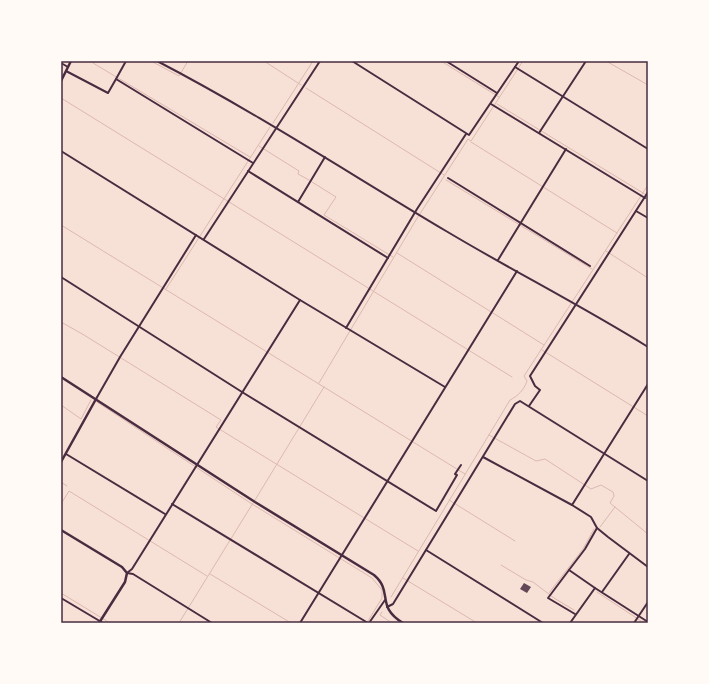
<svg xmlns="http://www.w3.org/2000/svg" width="709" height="684" font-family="Lora,serif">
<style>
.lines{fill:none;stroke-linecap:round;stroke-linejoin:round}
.stream{stroke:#dcb8b0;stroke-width:1}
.building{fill:#644757}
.minor{stroke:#4a2c40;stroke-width:2}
.tertiary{stroke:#4a2c40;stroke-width:2.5}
.secondary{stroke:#4a2c40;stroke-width:2.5}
.neatline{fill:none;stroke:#4a2c40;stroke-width:1.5}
</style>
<rect width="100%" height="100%" fill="#f7e1d7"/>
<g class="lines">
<g class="stream">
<path d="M94,61L93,63L250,157"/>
<path d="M151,61L179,76L188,61"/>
<path d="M264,61L301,85"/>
<path d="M441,61L499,97"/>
<path d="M606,61L648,85"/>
<path d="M61,66L63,67L61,71"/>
<path d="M306,88L444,175"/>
<path d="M61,98L512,377"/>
<path d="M497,104L648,196"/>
<path d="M273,123L313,61"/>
<path d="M471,142L617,233"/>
<path d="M259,146L299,171L298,174L309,180"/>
<path d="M446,180L592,269"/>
<path d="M312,182L336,197L324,215L393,257"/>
<path d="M61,225L465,474"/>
<path d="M606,251L648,278"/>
<path d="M397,253L544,345"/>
<path d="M166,289L270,127"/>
<path d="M61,322L84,335L221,420L216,427L418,551"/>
<path d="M542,350L648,416"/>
<path d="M319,383L416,220L468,139L471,141L523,61"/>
<path d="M97,402L252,504L372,578L382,590V598L368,621"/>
<path d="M61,405L81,419L91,400"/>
<path d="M489,435L536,461L545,459L591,489L601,485L613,492L614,496L610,503L648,534"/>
<path d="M61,482L67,486"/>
<path d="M255,500L324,387"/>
<path d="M449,500L515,541"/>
<path d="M61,504L69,491L207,576"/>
<path d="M600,527L615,507"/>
<path d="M501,565L526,580L533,582L554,598L574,610"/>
<path d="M210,574L291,623"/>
<path d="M403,578L477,623"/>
<path d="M597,592L644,623"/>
<path d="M61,593L110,623"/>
<path d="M549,593L583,549L594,529"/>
<path d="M391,597L510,400C518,396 524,390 527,381L524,376L648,185"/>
<path d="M382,612L380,615L392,623"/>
<path d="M179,623L253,503"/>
</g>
</g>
<path class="building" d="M524,583L531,587L527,593L520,589Z"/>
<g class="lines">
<g class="minor">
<path d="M157,61C257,113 350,174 446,231C513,271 582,306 648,347"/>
<path d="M352,61L469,135L519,61"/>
<path d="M446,61L497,93"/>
<path d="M61,63L68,67"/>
<path d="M515,67L648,149"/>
<path d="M66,71L108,93L116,79L253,163"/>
<path d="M116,79L126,61"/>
<path d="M491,104L645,198"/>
<path d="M539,133L586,61"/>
<path d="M61,151L300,300L445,387"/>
<path d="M248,171L388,258"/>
<path d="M448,178L590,266"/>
<path d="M298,202L325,157"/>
<path d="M636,211L648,218"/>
<path d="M204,239L320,61"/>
<path d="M498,260L566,149"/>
<path d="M61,277L242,392L436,511L457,475L455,474L461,465"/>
<path d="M346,328L417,209L466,134"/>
<path d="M96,399L120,357L196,235"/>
<path d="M529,406L540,390L535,386L530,376L648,192"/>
<path d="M66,454L165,514"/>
<path d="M483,457L572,505L591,517L597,528L608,537L648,567"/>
<path d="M172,504L368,623"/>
<path d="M572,505L648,384"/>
<path d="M426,550L543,623"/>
<path d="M569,570L548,598L575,614"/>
<path d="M127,573L132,569L300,300"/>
<path d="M127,573L133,574L212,623"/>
<path d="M595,588L569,570L585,549L597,528"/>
<path d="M602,592L629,554"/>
<path d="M61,598L103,623"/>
<path d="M387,607L393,604L515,404L520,401L648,481"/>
<path d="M300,623L517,271"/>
<path d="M369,623L385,600"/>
<path d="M570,623L595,588L648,622"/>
<path d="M634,623L648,602"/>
</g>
<g class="tertiary">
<path d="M61,377L255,502L374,575C394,592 375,606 403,623"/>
<path d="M61,462L96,399"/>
<path d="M61,530L122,567L127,573L125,582L99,623"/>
</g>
<path class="secondary" d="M61,81L71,61"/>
</g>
<rect width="709" height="684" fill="none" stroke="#fffaf5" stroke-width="124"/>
<rect x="62" y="62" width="585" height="560" class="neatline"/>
</svg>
